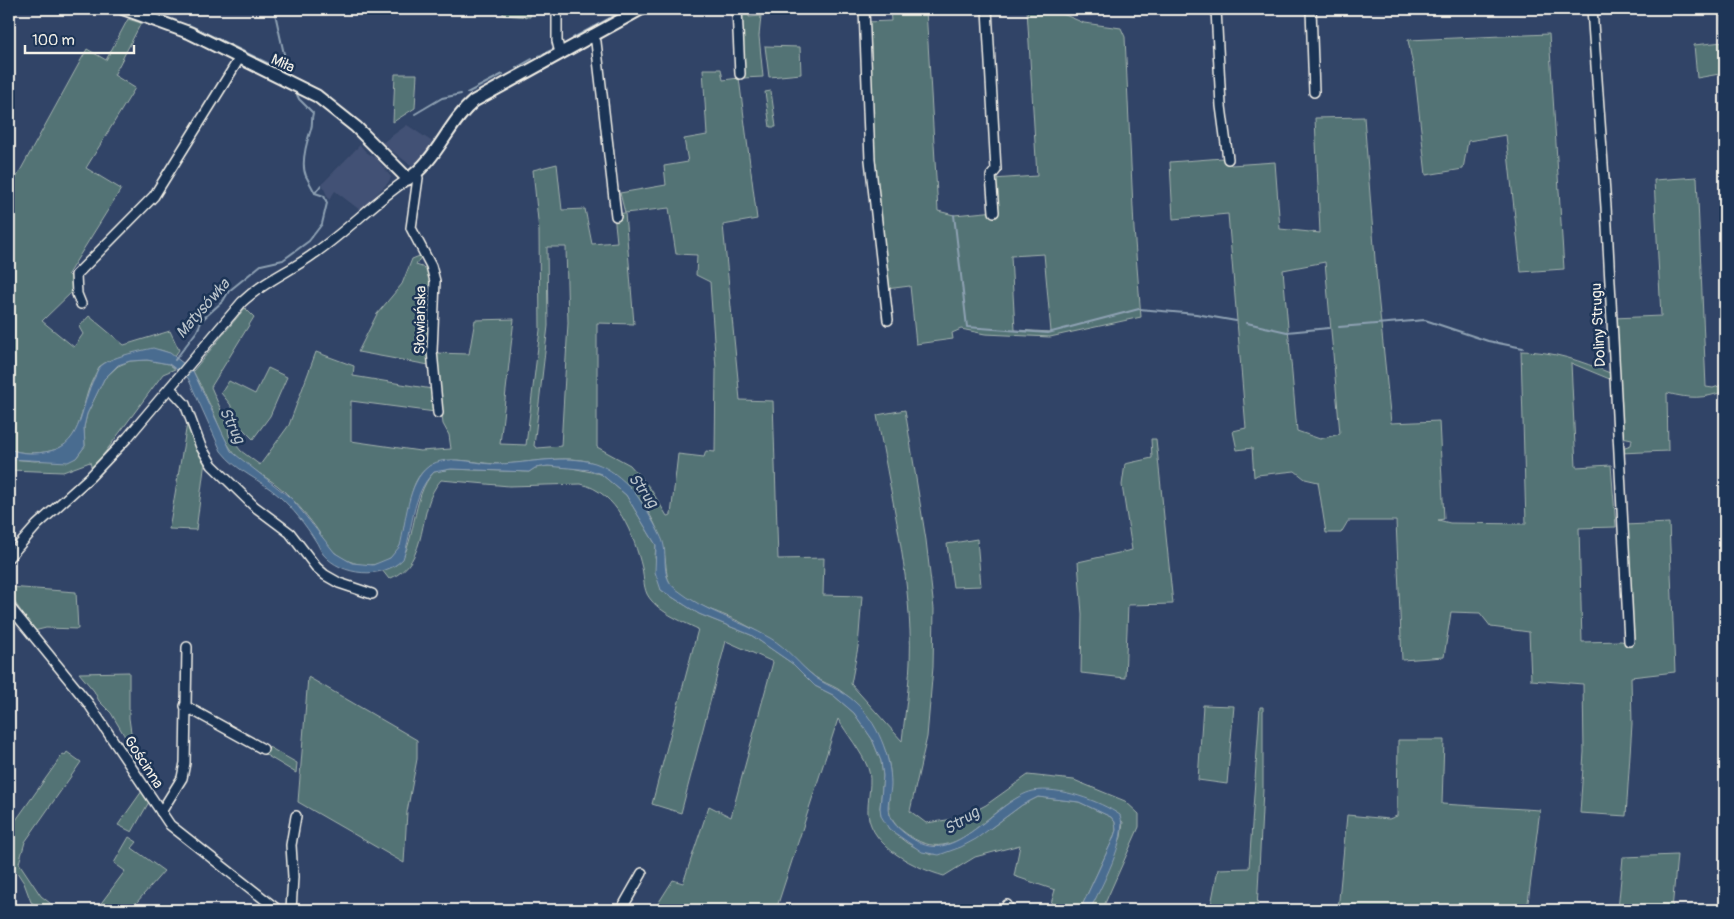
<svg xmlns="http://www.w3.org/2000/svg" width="1734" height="919" font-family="Pangolin,sans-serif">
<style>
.built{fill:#435174}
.green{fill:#527374;stroke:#a3b2ae;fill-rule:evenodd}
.water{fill:#4a6c90;stroke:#8ea1b3}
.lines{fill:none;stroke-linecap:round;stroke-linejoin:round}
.stream{stroke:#8ea1b3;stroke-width:2}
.street-casing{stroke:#f4f1e8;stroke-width:12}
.secondary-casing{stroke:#f4f1e8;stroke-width:15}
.street{stroke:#1d3557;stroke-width:9}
.secondary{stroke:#1d3557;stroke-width:11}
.labels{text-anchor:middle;stroke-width:5;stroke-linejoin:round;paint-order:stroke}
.street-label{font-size:15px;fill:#f4f1e8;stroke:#1d3557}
.water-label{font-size:16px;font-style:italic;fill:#b8c2c9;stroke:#1d3557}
</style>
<rect width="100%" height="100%" fill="#314467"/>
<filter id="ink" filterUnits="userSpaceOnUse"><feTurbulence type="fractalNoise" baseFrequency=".02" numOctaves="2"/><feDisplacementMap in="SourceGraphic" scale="10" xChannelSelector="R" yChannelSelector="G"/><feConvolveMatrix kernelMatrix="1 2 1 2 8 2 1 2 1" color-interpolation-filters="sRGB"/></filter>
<g filter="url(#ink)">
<g class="built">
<path d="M407,125L434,143L413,167L382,143Z"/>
<path d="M360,145L366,152L376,158L391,177L388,183L360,210L335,191L329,200L322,184Z"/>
</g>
<g class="green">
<path d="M503,9H531L530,17L503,15Z"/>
<path d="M740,9H749V17L761,16L759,36L763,77L743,78Z"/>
<path d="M890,9H926L938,211L954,215L996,211L993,179L1037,176L1027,9H1051L1084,23L1121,28L1125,37L1134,229L1141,317L1050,337L985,334L961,329L952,333L953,339L916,344L910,286L886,289L874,191L866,22L891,21ZM1044,254L1051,332L1015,330L1011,256Z"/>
<path d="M1721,9H1725V73L1697,78L1694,45L1723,42Z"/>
<path d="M128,19L141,23L114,75L135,88L86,168L121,189L68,274L72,278L75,289L42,321L74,347L83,334L79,327L89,316L124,345L170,331L179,350L174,357C164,348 151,348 138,352C126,356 109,358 99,367C97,370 96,374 94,377C79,404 85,444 50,451C36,454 22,454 9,449V191L87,49L106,60Z"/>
<path d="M1549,34L1564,269L1521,272L1506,135L1468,141L1463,169L1426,175L1415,76L1408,40Z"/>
<path d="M765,46L800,47L801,74L769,77Z"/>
<path d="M703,69H721L723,80L739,78L757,219L723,225L740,400L773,401L778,559L824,558L823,595L862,596L858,647L851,684L902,741C906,705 912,668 910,631C907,559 889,486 877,415L905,410L926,540L934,609L933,667L927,737L910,811L926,823L961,818L986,805L1028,775L1074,780L1125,801L1139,814V827L1102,910H1090L1121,837L1123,822C1097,806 1075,791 1044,791C990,791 962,878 904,832C879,814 893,797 890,772C889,757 882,741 874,728C865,712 854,700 838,689C831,685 822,682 815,677C792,658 767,635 740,622C715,610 698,608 675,589C665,580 667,570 665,558C660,520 633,482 598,465C573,452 526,464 499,464C481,464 463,458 445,461C440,462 431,465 427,468C399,489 417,538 390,558C371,572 343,563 329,547C322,538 317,528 310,520C301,508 289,495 278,486C263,474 242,466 231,449C221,435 216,416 208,401C204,391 198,381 193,371L245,308L254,317L211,387L228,426L229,436L241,451L260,465L289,425L316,352L354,366L353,376L432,389L435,412L351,401V441L420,451L451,449L449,435L443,424L435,353L469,354L475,320L514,319L500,444L526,445L540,330L539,231L533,170L557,164L562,210L585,209L592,244L617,242L614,214L625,213L620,193L666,185L664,166L688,162L684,139L707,135ZM669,208L676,254L697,255L696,275L710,282L716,369L715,452L706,451L704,457L678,454L671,515L667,516L650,488L630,465L597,447V323L634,324L625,213ZM547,247H566L568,323L561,446L537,448L534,446L548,326Z"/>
<path d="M395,74H417L415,108L393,122Z"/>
<path d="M771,91L776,127H770L765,92Z"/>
<path d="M1364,117L1377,285L1391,423L1439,421L1444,519L1438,520L1450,523L1526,524L1521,351C1553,351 1581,361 1610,373L1612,380L1571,363L1576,467L1611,465L1616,527L1579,528L1582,642L1621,641L1631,643L1625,525L1669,523L1675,672L1631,677L1632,724L1626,816L1580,813L1584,752L1583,684L1531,680L1529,632L1491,627L1480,613L1451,612L1444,657L1402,660L1396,521H1348L1341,533H1326L1318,482L1305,479L1295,471L1257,475L1254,477L1252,448L1237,450L1233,431L1246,428L1228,214L1173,219L1170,162L1223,158L1231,165L1275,162L1280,229L1320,233L1315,118ZM1325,262L1340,434L1320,439L1297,431L1283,270Z"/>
<path d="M1697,177L1706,387L1713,388L1725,384V391C1703,399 1691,399 1667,393L1668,451L1620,453L1622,448L1631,445L1632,439L1622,437L1613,318L1661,316L1654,180Z"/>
<path d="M422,255L416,265L428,269L431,280L429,365L358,352L377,314L402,284L412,259Z"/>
<path d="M147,360L169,364L175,369L163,374L92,470L90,462L63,472L9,470V459L35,461L76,458L85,446L84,427L87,414L104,379L118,366L130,361Z"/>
<path d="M268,368L287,377L270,416L253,439L240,426L230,404L221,393L229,381L255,394Z"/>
<path d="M188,418L205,461L196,530L169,529Z"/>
<path d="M1151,439H1156L1173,604L1128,605L1125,678L1081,673L1082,614L1078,562L1132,550L1122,485L1125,464L1152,458Z"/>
<path d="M548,466L567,467L601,474L626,495L656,545L655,557L661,590L699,614L751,635L793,664L815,686L833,695L854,713L872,739L881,761L883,776L880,808L889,829L907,843L931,855L991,828L1022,805L1038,797L1079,802L1111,817L1115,822L1116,830L1113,839L1080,910H1049L1055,890L1014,876L1020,845L975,857L944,876C916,868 872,848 868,814C867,800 873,781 868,768C861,751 847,734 838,719L776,910H654L673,880L683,883L709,806L731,817L773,662L726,641L681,813L652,804L698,629C681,621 656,611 647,594C643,585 644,576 642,568C634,535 617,492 581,484L509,486L441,480C415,508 432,562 389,579L382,570C386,569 393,567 396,565C417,549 410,496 434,472L451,469L529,472L535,468Z"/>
<path d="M977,539L981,586L953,587L947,544Z"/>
<path d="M9,587L76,592L78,629L46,628L34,631L10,595Z"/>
<path d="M129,672V718L135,761L127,749V740L111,713L99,701L94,691L79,673Z"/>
<path d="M308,677L417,740V759L407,812L404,863L298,802Z"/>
<path d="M186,700L297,763L296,773L194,712Z"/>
<path d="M1203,705L1234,706L1227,784L1198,780Z"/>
<path d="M1260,707H1263V790L1257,910H1210L1218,869L1249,868Z"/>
<path d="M1398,740H1444L1442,804L1540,810L1527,910H1338L1347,815L1389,819L1397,816Z"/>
<path d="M67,752L81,762L25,842L19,863L41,896L59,910H42L31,902L24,883L9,860V830L63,754L65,755Z"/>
<path d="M142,791L149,802L132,832L118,825Z"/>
<path d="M129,837L137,842L132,848L164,871L130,910H96L125,871L114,863Z"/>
<path d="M1677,855L1672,910H1618L1623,857Z"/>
</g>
<path class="water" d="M153,348L170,353L193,371L231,451L292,499L335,553L352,563L373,565L390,558L400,546C406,523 407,482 429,466C448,453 477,465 499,464C530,463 564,454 595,463C610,468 622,479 632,489C638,495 661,534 663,542C668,558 660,577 676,589C705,612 739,620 770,638C788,648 800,666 816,678C829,687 844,691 855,702C877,721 891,756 891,784C891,794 886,805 889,814C893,826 907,836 918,842C958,864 997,799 1033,791C1059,786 1100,801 1120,815C1129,837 1100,889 1090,910H1080L1113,839L1116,830L1115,822L1111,817L1079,802L1038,797L1022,805L976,839L961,847L939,855L922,852L889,829L881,816L880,808L883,776L881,761L872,739L854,713L833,695L815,686L793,664L751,635L699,614L661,590L655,572L656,545L626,495L601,474L590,470L548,466L535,468L529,472L451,469L434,472C411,494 413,531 403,559C383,580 341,576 323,554C320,550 318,544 315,540C305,524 293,509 279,496C260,479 237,472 221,451L188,378L169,364L147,360L130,361L118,365L104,379L87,414L84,427L85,446L76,458L68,462L9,459V449C22,454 36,454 50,451C84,444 80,403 95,377C96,374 97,370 100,367C109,357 140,351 153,348Z"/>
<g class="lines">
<g class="stream">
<path d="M142,9L177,21"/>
<path d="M274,9L288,72"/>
<path d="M561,16L562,9"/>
<path d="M189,25L288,73"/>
<path d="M573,38L627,9"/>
<path d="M539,56L554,49"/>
<path d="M516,68L532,59"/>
<path d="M467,93L503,74"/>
<path d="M415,114L442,98L461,94"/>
<path d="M315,193L321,185"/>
<path d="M954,215L967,327L1048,333L1139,309L1196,314L1236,321"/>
<path d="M1247,323L1287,332L1329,328"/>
<path d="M1339,327L1425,320L1488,341L1523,348"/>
<path d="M175,360L197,331L202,320L223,301L229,291L261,265L283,260L309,241L322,224L327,203L324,196L315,193C312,187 309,182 306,176C300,163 307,141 311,129C313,123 311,119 313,113L299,99L295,90"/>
</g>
<g class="street-casing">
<g id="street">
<path d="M557,9V41L560,53"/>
<path d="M737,9L740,74"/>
<path d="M864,9L870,160L888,320"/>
<path d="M987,9L996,170L991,176L994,212"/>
<path d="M1216,9L1221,106L1228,159"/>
<path d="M1311,9L1314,92"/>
<path d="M1592,9L1606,207L1629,641"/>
<path d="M592,35L596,42L616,216"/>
<path d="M415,174L418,178L411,228L431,266L435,281L432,351L438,413"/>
<path d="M81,304L77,294L76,275L154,196L239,59"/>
<path d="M170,388L185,404L201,447L212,465L254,506L290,533L316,567L325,575L339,583L372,594"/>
<path d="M9,557L37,525L90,477L128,437L242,302C264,281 291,271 315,253C348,230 375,201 408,179"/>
<path d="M9,606L88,703L170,825L278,910"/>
<path d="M185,706L263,749"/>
<path d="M161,812L182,778L185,763L187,647"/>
<path d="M291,910L293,877L291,845L296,816"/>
<path d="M621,910L642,873"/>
<path d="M1006,910L1007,905"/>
</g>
</g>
<g class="secondary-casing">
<path id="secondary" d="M124,9L190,33L317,96L356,127L408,179C437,160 448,123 474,101L641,9"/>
</g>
<use href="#street" class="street"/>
<use href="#secondary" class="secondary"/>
</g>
</g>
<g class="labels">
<g class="street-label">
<text transform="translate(283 63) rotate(24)" y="5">Miła</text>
<text transform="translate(420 320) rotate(-89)" y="5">Słowiańska</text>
<text transform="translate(1598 325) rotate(-93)" y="5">Doliny Strugu</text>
<text transform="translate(144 762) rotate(57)" y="5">Gościnna</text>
</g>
<g class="water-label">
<text transform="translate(202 308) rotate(-49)" y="6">Matysówka</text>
<text transform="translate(233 425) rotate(64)" y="6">Strug</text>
<text transform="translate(644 490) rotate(54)" y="6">Strug</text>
<text transform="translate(961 820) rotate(-32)" y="6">Strug</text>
</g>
</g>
<rect width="1734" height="919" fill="none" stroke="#1d3557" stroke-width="30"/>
<rect x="15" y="15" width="1704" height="889" fill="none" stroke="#f4f1e8" stroke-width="2" filter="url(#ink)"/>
<path d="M25 45v8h109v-8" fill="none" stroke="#f4f1e8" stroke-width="2.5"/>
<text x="32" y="45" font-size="15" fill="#f4f1e8" stroke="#1d3557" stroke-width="4" paint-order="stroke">100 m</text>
</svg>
